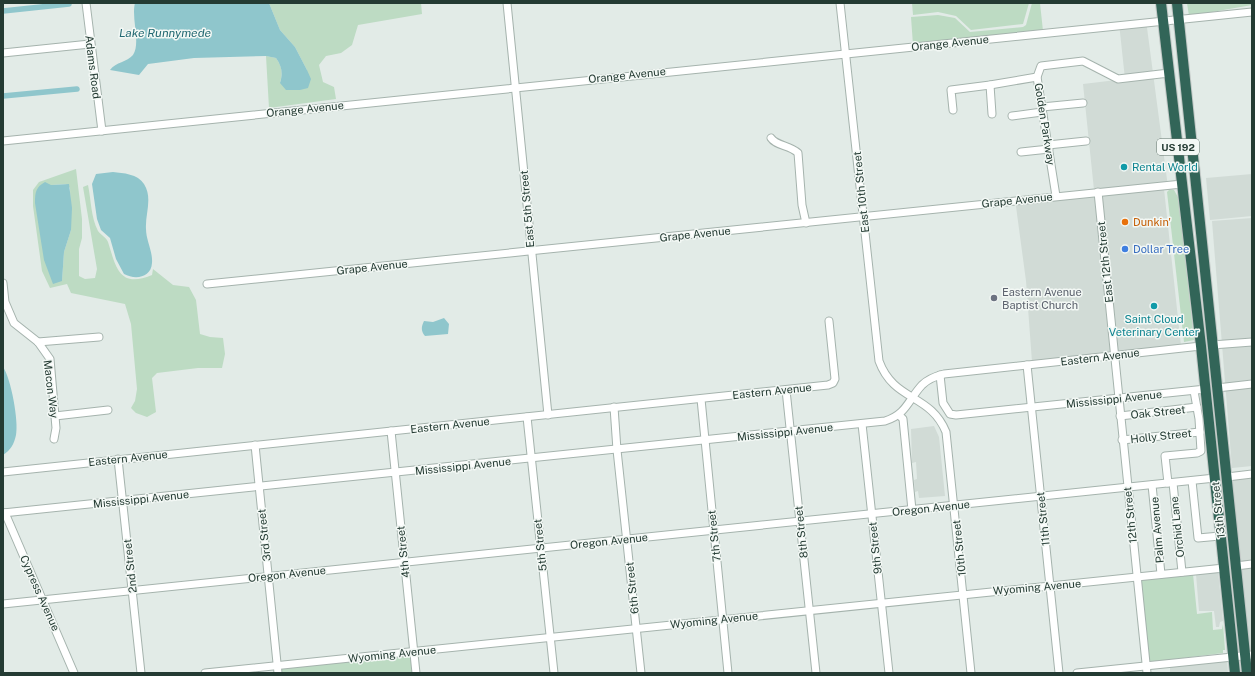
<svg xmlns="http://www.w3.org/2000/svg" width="1255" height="676" font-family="'Public Sans',sans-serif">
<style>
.built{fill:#d1dbd6}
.green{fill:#bddbc3;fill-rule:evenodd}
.water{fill:#8fc6cc}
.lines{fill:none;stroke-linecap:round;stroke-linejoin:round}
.canal{stroke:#8fc6cc;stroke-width:5.5}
.minor-casing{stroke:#a5b3ad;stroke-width:9}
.highway-casing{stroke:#c2c8c6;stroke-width:12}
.minor{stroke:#fff;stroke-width:7}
.highway{stroke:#326558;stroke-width:10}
.culture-dot{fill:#0f9aa8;stroke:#f3f8f5;stroke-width:1.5}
.food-dot{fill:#e8710a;stroke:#f3f8f5;stroke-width:1.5}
.shop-dot{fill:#3f7fe0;stroke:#f3f8f5;stroke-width:1.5}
.worship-dot{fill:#6b7280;stroke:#f3f8f5;stroke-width:1.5}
.labels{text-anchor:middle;stroke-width:3;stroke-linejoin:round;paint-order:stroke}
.shield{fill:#f3f8f5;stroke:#62746d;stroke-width:1}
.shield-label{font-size:10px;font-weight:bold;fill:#243b33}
.street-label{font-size:11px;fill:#243b33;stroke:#f3f8f5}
.culture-label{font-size:11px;fill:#0d838f;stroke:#f3f8f5;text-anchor:start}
.food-label{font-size:11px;fill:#c56008;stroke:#f3f8f5;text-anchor:start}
.shop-label{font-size:11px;fill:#366cbe;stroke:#f3f8f5;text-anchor:start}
.worship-label{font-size:11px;fill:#5b616d;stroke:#f3f8f5;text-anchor:start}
.water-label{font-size:12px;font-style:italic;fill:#236972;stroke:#f3f8f5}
</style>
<rect width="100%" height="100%" fill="#e2ebe7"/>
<g class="built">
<path d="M1146,20L1168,187L1164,189L1181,346L1032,362L1026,281L1015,199L1094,190L1083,84L1125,79L1119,23Z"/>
<path d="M1252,174V216L1210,220L1206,178Z"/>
<path d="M1252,218V466L1232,468L1212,221Z"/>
<path d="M934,426L939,437L945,496L919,498L918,491L915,492L914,480L917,479L916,462L912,463L911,429Z"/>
<path d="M1252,477V562L1240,563L1231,479Z"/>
<path d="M1252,567V652H1248L1240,569Z"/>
<path d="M1218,571L1223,621L1220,622L1219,627H1216L1214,611H1199L1196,574Z"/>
<path d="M1227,660L1228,673H1170V666Z"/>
</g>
<g class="green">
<path d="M269,3H421L422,14L358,25L352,45L341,53L326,56L319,65L323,82L334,87L336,99L269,108L266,56L276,58C282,67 283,73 280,83L307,70L295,47L280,30Z"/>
<path d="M912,3H1029L1023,24L971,30L956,16L938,12L913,15Z"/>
<path d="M1032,3H1040L1043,31L913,45L911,17L938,15L955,18L970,32L1023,27L1026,25Z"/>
<path d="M1187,3H1252V5L1189,16Z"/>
<path d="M76,169L82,219V238L79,249V276L85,279L95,278L97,269L83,187L88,185C91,199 91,218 98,231C101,235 106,237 108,242C116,267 119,289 152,275L153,269L173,285L189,287L196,300L200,334L210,337L223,338L225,354L222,368H198L157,373L152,378L156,412L147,417L136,413L131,408L135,401L137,389L131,324L125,304L71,293L67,284L50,288L42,271L33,206V190L39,182ZM66,184L70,188L71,230L64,252L62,281L51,185Z"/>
<path d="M1166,189L1174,190L1179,199L1194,340L1184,342L1167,192L1169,190Z"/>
<path d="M1193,574L1197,614L1212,612L1213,630L1222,629L1223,624L1225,650H1223V653L1151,662L1148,657L1140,582L1143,579Z"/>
<path d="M407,654L411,658L413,673H281V668Z"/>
</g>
<g class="water">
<path d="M135,3H269L280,30L295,47L307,70L311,79L308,88L300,90H286L280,83C283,73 282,67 276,58L266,56L194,58L148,64L139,75L110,70C116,62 127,62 133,55C141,43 131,18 135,3Z"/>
<path d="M113,172C123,173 138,174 144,184C153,198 145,214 146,229C146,240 153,252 152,263C151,278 135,280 124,274L116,259L110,238L101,230L97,219L92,184L96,174Z"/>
<path d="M45,182L51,185L69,184L72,208L71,230L64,252L62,281L53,284L44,260L35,203C35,192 36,187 45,182Z"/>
<path d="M444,318L449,324L448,334L425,336C421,331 421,327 424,321L433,322Z"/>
<path d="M3,367C11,378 19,422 16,435C14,444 11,450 3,455Z"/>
</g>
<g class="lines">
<g class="canal">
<path d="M3,11L69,4"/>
<path d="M3,96L77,89"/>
</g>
<g class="minor-casing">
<g id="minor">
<path d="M86,3L102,131"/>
<path d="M507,3L548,415"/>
<path d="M840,3L879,361C894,402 930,393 946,432L971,673"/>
<path d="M3,53L90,44"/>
<path d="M990,85L992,114"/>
<path d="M1042,107L1083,103"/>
<path d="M953,110L951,90L990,85L1037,77"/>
<path d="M1012,116L1042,112"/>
<path d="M771,138C776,146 790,145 798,153L802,205L806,223"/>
<path d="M3,141L1252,12"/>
<path d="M1048,145L1086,141"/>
<path d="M1021,152L1049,149"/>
<path d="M1098,192L1147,673"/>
<path d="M1056,196L1037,77L1041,66L1083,61L1118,79L1169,73"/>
<path d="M3,283L5,302L14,323L38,342L50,359L56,428L54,439"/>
<path d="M207,284L1182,184"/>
<path d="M38,342L99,337"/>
<path d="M1212,345L1252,342"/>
<path d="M1027,365L1059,673"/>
<path d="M940,375L943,403L950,414L956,415L1206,389"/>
<path d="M1217,388L1252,384"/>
<path d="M786,390L816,673"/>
<path d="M701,399L728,673"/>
<path d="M614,407L617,450L641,673"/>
<path d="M899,415L903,419L912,510"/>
<path d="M55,416L108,410"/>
<path d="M1120,416L1197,407"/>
<path d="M527,417L554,673"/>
<path d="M862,424L889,673"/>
<path d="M391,431L416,673"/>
<path d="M1122,440L1200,432"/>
<path d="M255,445L278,673"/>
<path d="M118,459L141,673"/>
<path d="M3,472L828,385L833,383L835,379L829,321"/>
<path d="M1227,477L1252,474"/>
<path d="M1192,481L1198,538L1220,536"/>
<path d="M1168,483L1165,456L1197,453L1201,451L1199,419L1194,391"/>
<path d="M1173,483L1182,572"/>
<path d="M1152,485L1161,574"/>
<path d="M3,513L885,421C907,414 908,400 922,385C928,379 936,376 944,374L1201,346"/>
<path d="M5,513L74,673"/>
<path d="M1236,566L1252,564"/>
<path d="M3,604L1215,478"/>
<path d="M205,673L1224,568"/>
<path d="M1077,673L1252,655"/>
</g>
</g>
<g class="highway-casing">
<g id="highway">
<path d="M1161,3L1201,346L1235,673"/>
<path d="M1177,3L1247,673"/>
</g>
</g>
<use href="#minor" class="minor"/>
<use href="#highway" class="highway"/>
</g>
<g class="culture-dot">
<circle cx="1124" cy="167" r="4"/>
<circle cx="1154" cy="306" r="4"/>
</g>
<circle class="food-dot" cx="1125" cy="222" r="4"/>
<circle class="shop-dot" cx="1125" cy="249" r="4"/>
<circle class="worship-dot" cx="994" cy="298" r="4"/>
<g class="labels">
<rect class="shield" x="1157" y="139" width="42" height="16" rx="3"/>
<g class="shield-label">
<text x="1178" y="151">US 192</text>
</g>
<g class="street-label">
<text transform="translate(950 43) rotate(-6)" y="4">Orange Avenue</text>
<text transform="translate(93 67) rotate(83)" y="4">Adams Road</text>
<text transform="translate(627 75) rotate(-6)" y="4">Orange Avenue</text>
<text transform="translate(305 109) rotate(-6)" y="4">Orange Avenue</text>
<text transform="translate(1045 124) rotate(81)" y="4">Golden Parkway</text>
<text transform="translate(861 192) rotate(-96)" y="4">East 10th Street</text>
<text transform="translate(1017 200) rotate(-6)" y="4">Grape Avenue</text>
<text transform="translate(527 209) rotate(-95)" y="4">East 5th Street</text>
<text transform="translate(695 234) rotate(-6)" y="4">Grape Avenue</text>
<text transform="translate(1105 262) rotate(-96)" y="4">East 12th Street</text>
<text transform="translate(372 267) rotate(-6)" y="4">Grape Avenue</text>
<text transform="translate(1100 357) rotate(-7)" y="4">Eastern Avenue</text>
<text transform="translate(51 389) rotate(83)" y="4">Macon Way</text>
<text transform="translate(772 391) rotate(-6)" y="4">Eastern Avenue</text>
<text transform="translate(1114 399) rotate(-6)" y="4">Mississippi Avenue</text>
<text transform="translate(1158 412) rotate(-6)" y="4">Oak Street</text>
<text transform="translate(450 425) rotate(-6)" y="4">Eastern Avenue</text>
<text transform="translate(785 432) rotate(-6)" y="4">Mississippi Avenue</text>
<text transform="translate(1161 436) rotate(-6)" y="4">Holly Street</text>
<text transform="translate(128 458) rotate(-6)" y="4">Eastern Avenue</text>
<text transform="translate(463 466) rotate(-6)" y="4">Mississippi Avenue</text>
<text transform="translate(141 499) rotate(-6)" y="4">Mississippi Avenue</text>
<text transform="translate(931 508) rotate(-6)" y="4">Oregon Avenue</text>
<text transform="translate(1218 510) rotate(-96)" y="4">13th Street</text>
<text transform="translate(1130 515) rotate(-96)" y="4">12th Street</text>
<text transform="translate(1043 519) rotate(-96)" y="4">11th Street</text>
<text transform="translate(1177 527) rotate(-96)" y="4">Orchid Lane</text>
<text transform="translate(1157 530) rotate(-95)" y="4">Palm Avenue</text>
<text transform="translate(801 532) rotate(-96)" y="4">8th Street</text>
<text transform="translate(264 535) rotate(-96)" y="4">3rd Street</text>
<text transform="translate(714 536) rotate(-96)" y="4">7th Street</text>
<text transform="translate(609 541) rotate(-6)" y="4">Oregon Avenue</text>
<text transform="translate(540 545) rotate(-96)" y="4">5th Street</text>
<text transform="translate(875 548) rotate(-96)" y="4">9th Street</text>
<text transform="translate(959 548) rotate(-96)" y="4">10th Street</text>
<text transform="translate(403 552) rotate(-96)" y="4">4th Street</text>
<text transform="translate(130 566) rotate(-96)" y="4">2nd Street</text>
<text transform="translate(287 574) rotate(-6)" y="4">Oregon Avenue</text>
<text transform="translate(1037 587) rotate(-5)" y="4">Wyoming Avenue</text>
<text transform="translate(632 588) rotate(-96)" y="4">6th Street</text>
<text transform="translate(40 593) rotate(66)" y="4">Cypress Avenue</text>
<text transform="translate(714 620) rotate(-6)" y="4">Wyoming Avenue</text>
<text transform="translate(392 654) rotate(-6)" y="4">Wyoming Avenue</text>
</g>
<g class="culture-label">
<text x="1132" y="171">Rental World</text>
<text x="1154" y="323" text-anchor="middle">Saint Cloud<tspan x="1154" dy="13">Veterinary Center</tspan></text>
</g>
<g class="food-label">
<text x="1133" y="226">Dunkin'</text>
</g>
<g class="shop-label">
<text x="1133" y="253">Dollar Tree</text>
</g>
<g class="worship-label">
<text x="1002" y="296">Eastern Avenue<tspan x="1002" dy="13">Baptist Church</tspan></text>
</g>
<g class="water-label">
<text x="165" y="37">Lake Runnymede</text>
</g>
</g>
<rect width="1255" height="676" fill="none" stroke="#243b33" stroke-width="8"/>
</svg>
